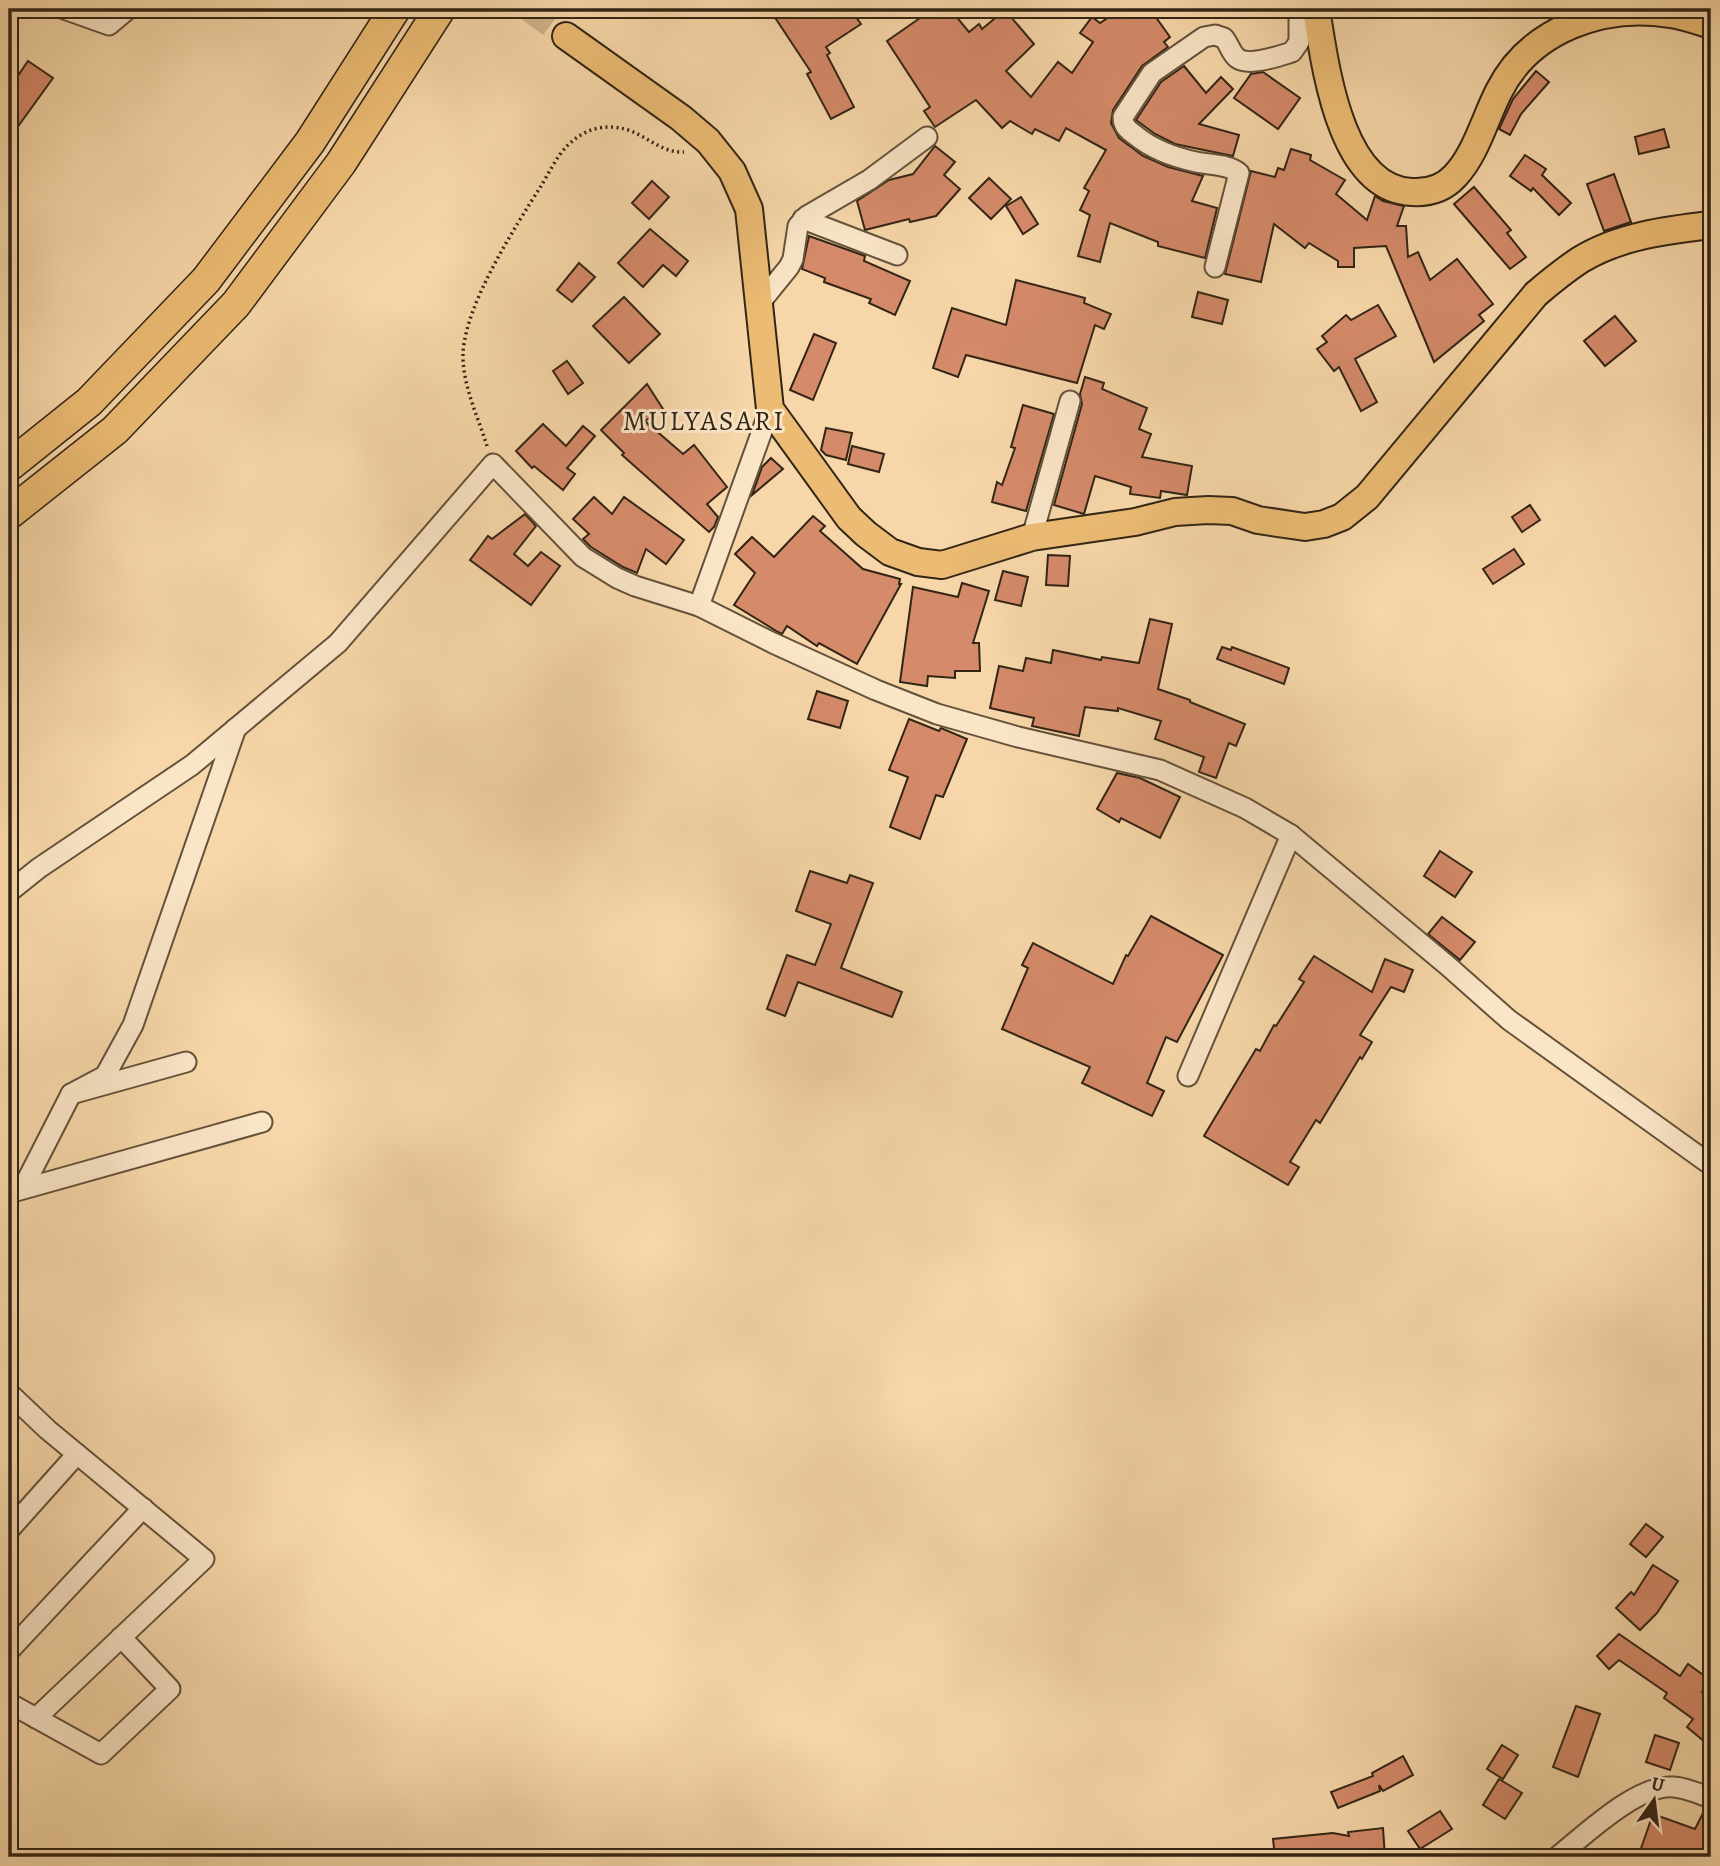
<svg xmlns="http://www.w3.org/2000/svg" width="1720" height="1866" font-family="Alegreya,serif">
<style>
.building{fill:#d58a6a;stroke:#322515;stroke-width:2}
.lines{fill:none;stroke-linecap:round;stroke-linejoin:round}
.major-tunnel{stroke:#d0b38b;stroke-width:26;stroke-dasharray:26 13;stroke-linecap:butt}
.minor-casing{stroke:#63523a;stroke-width:23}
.major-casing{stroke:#322515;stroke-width:30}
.highway-casing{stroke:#322515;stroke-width:33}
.path{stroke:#322515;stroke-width:3.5;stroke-dasharray:2 3.5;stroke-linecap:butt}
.minor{stroke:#fae5c7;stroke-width:19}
.major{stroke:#ecbc74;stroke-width:26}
.highway{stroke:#ecbc74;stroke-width:30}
.labels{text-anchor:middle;stroke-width:6;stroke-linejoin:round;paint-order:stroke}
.quarter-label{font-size:28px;letter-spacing:2px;fill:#322515;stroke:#fae5c7}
</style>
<rect width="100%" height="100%" fill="#f7d7a9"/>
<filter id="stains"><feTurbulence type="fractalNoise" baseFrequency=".00286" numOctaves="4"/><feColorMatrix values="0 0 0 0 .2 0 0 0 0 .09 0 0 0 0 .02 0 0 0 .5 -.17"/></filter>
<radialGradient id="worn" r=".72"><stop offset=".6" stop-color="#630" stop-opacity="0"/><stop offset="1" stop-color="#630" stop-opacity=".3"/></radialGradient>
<g class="building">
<path d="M786,9H850L861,24L826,47L830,53L827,55L854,107L831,119L807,74L811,72L774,16Z"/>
<path d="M933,9H950L969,32L979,24L982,29L1005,10L1034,44L1006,71L1031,97L1058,62L1072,73L1093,42L1080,33L1092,17L1100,23L1121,9H1150L1170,37L1164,42L1168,47L1142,66L1113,110L1111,123L1119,138L1143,156L1168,167L1203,176L1192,201L1217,208L1205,258L1158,246V242L1110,223L1100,262L1078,256L1090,215L1080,210L1089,191L1084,188L1106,150L1066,128L1059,141L1035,129L1032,134L1010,121L1002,128L976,100L935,127L924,111L930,107L887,41Z"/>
<path d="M28,61L53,78L9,139V89Z"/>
<path d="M1184,66L1206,93L1221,77L1233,89L1199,124L1239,135L1233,156L1175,144L1155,134L1136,120L1161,82Z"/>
<path d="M1536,71L1549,82L1521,114L1510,135L1499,129L1513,99Z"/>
<path d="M1263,72L1300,98L1278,129L1234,98L1251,74Z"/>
<path d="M1664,129L1669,147L1639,154L1635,137Z"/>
<path d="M935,146L955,162L944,175L960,189L936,216L910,222L909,219L865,230L857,201L889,180L913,174Z"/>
<path d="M1291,149L1311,155L1310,160L1345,180L1336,194L1367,220L1375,196L1383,201L1404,206L1397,226H1406L1408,257L1418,252L1430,280L1457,259L1493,304L1479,315L1484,321L1434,362L1386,246L1354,248V267H1338V261L1309,243L1305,248L1274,224L1261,282L1225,274L1251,171L1275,177L1278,168L1284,170Z"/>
<path d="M1525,155L1546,169L1542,175L1571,203L1559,215L1533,188L1531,191L1510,176Z"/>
<path d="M1614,174L1631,222L1604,231L1587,184Z"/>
<path d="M989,178L1011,199L991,219L969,198Z"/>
<path d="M652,181L669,197L649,219L632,203Z"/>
<path d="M1474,187L1511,230L1507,233L1526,257L1510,269L1454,204Z"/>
<path d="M1021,197L1038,224L1023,234L1006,206Z"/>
<path d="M650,229L688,261L676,276L663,265L643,287L618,263Z"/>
<path d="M809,236L865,256L864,261L910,281L895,315L869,303L871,299L824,282L825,278L802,269Z"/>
<path d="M579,263L595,277L572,302L557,290Z"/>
<path d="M1016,280L1085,298L1084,303L1111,314L1104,329L1095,325L1077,383L966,355L958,377L933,368L952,308L1006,325Z"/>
<path d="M1198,292L1228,300L1222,324L1192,317Z"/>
<path d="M624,297L660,334L629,363L593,326Z"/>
<path d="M1378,305L1396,336L1355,359L1377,402L1361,411L1339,367L1334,371L1317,349L1327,342L1322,336L1346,315L1351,320Z"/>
<path d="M1615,316L1636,341L1605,366L1584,341Z"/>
<path d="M814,334L836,343L813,400L790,390Z"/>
<path d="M567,361L583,383L568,394L553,371Z"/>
<path d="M1085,377L1104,383L1102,389L1147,408L1139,429L1151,434L1142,457L1192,466L1187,495L1161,491L1160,498L1130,494L1131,487L1095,476L1084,514L1054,505L1082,404L1080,394Z"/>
<path d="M647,384L663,409L645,421L683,454L694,445L727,487L707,504L718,517L714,527L709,532L622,455L624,453L601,430Z"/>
<path d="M1023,405L1054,414L1026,511L992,502L997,482L1002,485L1015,448L1011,447Z"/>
<path d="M543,424L566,446L583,426L595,436L567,468L575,474L563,490L534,466L532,468L516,451Z"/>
<path d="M826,428L852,433L846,460L826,455L821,450Z"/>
<path d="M852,446L884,454L879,472L848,464Z"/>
<path d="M771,458L783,469L752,495L762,467Z"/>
<path d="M594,497L612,514L624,497L684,540L666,564L646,549L637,573L623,567L591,547L583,539L589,534L573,519Z"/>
<path d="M1530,505L1540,520L1522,532L1512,517Z"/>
<path d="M525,514L536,526L514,554L528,566L541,552L560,566L531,605L470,560L488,536L492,539Z"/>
<path d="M813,516L825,526L820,531L863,569L900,579L899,584H901L857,664L819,643L817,646L787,626L782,634L778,632L734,605L755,573L735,554L752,537L774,557Z"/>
<path d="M1514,549L1524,564L1493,584L1483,569Z"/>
<path d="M1048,555L1070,556L1068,586L1046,585Z"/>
<path d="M1003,571L1028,577L1021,606L995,600Z"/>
<path d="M962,583L989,591L973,643H979L980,671H955V678L928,676L927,686L900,682L913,587L958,597Z"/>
<path d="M1150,619L1172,624L1158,689L1190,700V702L1245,724L1236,746L1229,743L1216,778L1199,772L1204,757L1155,739L1161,721L1118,708V711L1085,707L1079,736L1032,726L1034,718L990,708L999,666L1023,671L1026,658L1051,663L1053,650L1101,660L1102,657L1139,663Z"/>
<path d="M1222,647L1231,650L1232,647L1289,668L1284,684L1217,659Z"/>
<path d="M817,691L848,701L840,728L808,719Z"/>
<path d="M909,719L939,731L941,728L967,739L943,797L936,795L920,839L890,827L908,777L889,770Z"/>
<path d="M1117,773L1140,778L1180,797L1160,838L1121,818L1119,822L1097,809Z"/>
<path d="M1440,851L1472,872L1455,897L1424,876Z"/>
<path d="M810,871L847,883L850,875L873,883L841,968L902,992L892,1017L798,982L785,1016L767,1009L787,955L815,965L831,924L796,911Z"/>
<path d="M1151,916L1223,955L1177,1042L1166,1037L1147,1083L1164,1091L1152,1116L1082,1083L1090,1067L1002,1029L1028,968L1022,965L1033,943L1113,984L1126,955L1128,956Z"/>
<path d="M1442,917L1475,942L1460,960L1428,934Z"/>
<path d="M1314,956L1372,992L1385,959L1413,970L1404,992L1391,987L1360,1035L1372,1042L1362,1059L1360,1057L1320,1123L1316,1120L1290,1162L1299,1167L1288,1185L1204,1136L1256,1049L1260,1051L1274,1025L1276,1026L1304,982L1299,979Z"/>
<path d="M1646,1524L1663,1537L1646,1557L1630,1544Z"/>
<path d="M1653,1565L1678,1581L1657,1613L1640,1630L1616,1608L1631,1592L1634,1595Z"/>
<path d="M1619,1634L1680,1676L1688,1664L1710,1680L1702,1692L1710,1698L1711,1697V1747L1687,1727L1693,1719L1664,1698L1667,1693L1619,1660L1609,1669L1597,1656Z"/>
<path d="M1576,1706L1600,1714L1578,1777L1553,1767Z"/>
<path d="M1655,1735L1679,1743L1670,1770L1646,1762Z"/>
<path d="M1502,1745L1518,1755L1503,1779L1487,1769Z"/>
<path d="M1403,1756L1413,1775L1383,1791L1379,1785L1380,1791L1338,1808L1331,1792L1373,1776L1372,1773Z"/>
<path d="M1499,1779L1522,1793L1505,1819L1483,1805Z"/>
<path d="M1705,1809L1711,1810V1846L1706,1857H1638L1653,1814L1695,1829Z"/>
<path d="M1440,1811L1452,1829L1420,1849L1408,1831Z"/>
<path d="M1383,1828L1385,1857H1275L1273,1839L1333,1833L1349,1836L1348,1832Z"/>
</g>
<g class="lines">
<path class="major-tunnel" d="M530,9L566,36"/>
<g class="minor-casing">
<g id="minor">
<path d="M64,9L109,25L128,9"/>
<path d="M803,219L897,255"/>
<path d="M1215,267L1239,173C1229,164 1209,165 1196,162C1173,157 1153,150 1135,135C1128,130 1123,126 1123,117L1152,73L1204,37L1215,35L1224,38C1229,44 1231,53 1237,58C1249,67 1279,56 1292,52L1299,42V9"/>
<path d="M759,304L789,267L793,259L798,226L807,216L869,180L927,137"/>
<path d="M1032,537L1070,401"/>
<path d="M699,606L770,409"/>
<path d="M9,892L39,868L192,765L338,643L493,464L583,557L617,578L635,586L699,606L773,643L876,690L937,714L1018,737L1160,770L1245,808L1291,835L1448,966L1509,1020L1711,1165"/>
<path d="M186,1062L71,1094L105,1076L133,1025L236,728"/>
<path d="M1188,1076L1291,835"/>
<path d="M23,1188L71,1094"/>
<path d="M9,1193L262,1122"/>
<path d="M9,1393L48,1430L204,1559L36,1718"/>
<path d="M9,1530L77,1454"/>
<path d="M9,1651L143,1508"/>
<path d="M9,1703L101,1754L170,1689L121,1637"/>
<path d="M1557,1857C1585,1835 1637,1784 1674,1787C1687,1788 1699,1794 1711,1798"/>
</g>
</g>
<g class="major-casing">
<g id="major">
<path d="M1316,9C1325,63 1339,189 1412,192C1429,193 1444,188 1455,176C1476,154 1485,118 1499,91C1530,29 1604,3 1670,14C1684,16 1698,21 1711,25"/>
<path d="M566,36L681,118L708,141L732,171L749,209L770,409L849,518L866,534L890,552L918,562L942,565L1032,537L1135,522L1175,512L1208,510L1232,511L1258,520L1305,527L1324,524L1342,517L1367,497L1536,294C1550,282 1565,270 1580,260C1619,236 1667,230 1711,225"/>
</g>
</g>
<g class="highway-casing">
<g id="highway">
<path d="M9,466L89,402L206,280L310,142L395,9"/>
<path d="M9,514L115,430L236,304L341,163L440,9"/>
</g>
</g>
<path class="path" d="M487,446C478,417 462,384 463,353C466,303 514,229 541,186C549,173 557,156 567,146C576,137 587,130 599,128C639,121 654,154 684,152"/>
<use href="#minor" class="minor"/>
<use href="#major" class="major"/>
<use href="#highway" class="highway"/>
</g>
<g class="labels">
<g class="quarter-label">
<text x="704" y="430">MULYASARI</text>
</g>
</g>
<rect width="1720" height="1866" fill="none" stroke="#f7d7a9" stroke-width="35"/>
<rect x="10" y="10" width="1699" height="1845" fill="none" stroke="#322515" stroke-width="3.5"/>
<rect x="18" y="18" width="1685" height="1831" fill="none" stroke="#322515" stroke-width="2"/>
<g transform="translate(1654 1800) rotate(14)" stroke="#fae5c7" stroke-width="5" paint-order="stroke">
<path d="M0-5L12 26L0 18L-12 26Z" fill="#322515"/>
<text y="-10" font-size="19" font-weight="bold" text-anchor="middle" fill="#322515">U</text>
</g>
<rect width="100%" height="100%" filter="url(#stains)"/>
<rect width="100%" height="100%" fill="url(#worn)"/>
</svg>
